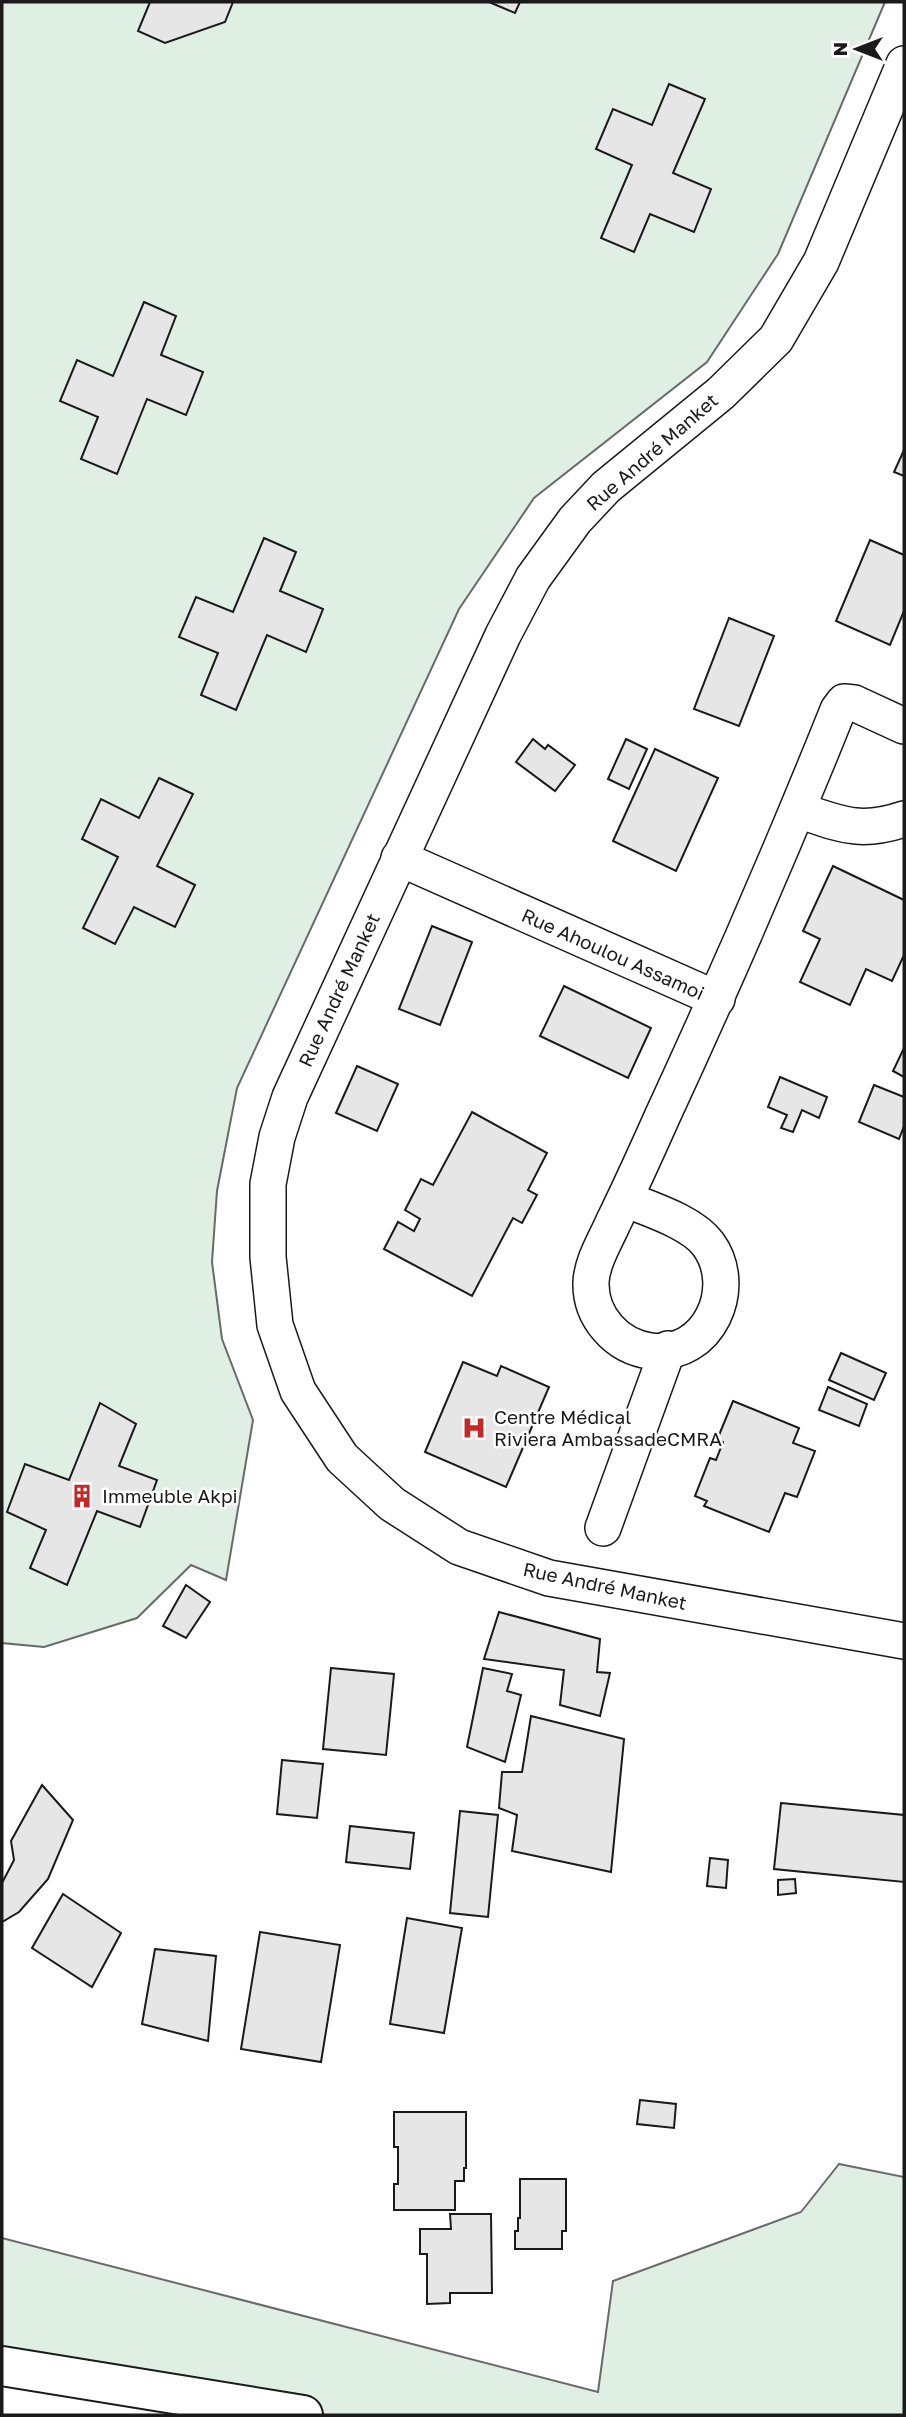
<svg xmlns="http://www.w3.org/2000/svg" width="906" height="2417" font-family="'Golos Text',sans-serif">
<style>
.green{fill:#e0efe3;stroke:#6a6a6a;stroke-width:2}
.building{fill:#e6e6e6;stroke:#1a1a1a;stroke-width:2}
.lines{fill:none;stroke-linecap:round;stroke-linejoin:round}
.street-casing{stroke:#1a1a1a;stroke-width:38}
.highway-casing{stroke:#1a1a1a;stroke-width:42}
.street{stroke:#fff;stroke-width:35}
.highway{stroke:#fff;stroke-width:38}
.labels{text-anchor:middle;stroke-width:5;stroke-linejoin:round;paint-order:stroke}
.street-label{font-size:19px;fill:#1a1a1a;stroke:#fff}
.poi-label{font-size:19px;fill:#1a1a1a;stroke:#fff;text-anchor:start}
</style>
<rect width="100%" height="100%" fill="#fff"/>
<g class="green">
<path d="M2,2H885L778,254L707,362L534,498L459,609L237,1088L217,1191L212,1262L222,1339L253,1420L226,1580L191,1565L137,1618L44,1647L2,1643Z"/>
<path d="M839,2164L904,2177V2415H239L2,2377V2238L598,2392L613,2281L801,2212Z"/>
</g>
<g class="building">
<path d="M150,2H233L225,22L165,43L138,31Z"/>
<path d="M489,2H520L515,13Z"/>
<path d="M669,84L705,99L673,173L711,189L694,232L650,214L634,252L601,238L632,165L596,149L613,109L652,125Z"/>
<path d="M144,302L176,316L161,355L203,372L186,415L147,399L117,474L81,459L98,417L60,401L77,360L113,376Z"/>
<path d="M904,450V476L894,472Z"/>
<path d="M264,538L296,552L280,591L323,609L306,652L267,635L236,710L201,695L218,653L179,637L196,597L233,612Z"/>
<path d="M870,540L904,555V611L890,645L836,621Z"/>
<path d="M729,618L774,636L739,726L694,709Z"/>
<path d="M533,739L545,749L548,745L575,765L555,791L516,762Z"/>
<path d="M626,739L647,749L629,789L608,779Z"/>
<path d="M655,749L718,778L676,871L613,841Z"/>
<path d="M159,778L193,794L157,866L195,885L175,927L134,907L115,944L83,928L118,857L82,839L101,799L139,818Z"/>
<path d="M833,866L904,900V955L892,981L866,969L850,1005L800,982L820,939L803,931Z"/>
<path d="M432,926L472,942L440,1025L399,1009Z"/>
<path d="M564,986L651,1028L628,1078L540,1036Z"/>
<path d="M904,1048V1077L893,1071Z"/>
<path d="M357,1066L398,1084L377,1131L336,1113Z"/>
<path d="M780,1077L827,1097L819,1118L802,1110L793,1132L781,1128L787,1115L768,1107Z"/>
<path d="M874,1085L904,1097V1126L899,1139L859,1122Z"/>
<path d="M472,1112L547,1153L528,1190L537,1195L522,1223L513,1218L472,1296L384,1249L398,1222L414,1231L420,1219L405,1210L421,1179L433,1185Z"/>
<path d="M841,1353L886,1373L874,1400L829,1380Z"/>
<path d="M463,1362L497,1376L501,1366L549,1387L506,1487L425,1452Z"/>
<path d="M828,1387L867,1404L859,1426L819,1410Z"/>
<path d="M733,1401L799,1428L793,1443L815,1451L797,1497L785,1493L769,1532L704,1506L707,1501L695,1496L710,1458L716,1460L723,1442L717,1440Z"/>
<path d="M100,1403L136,1424L119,1466L157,1480L140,1527L97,1511L67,1585L30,1568L46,1530L7,1512L25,1464L69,1480Z"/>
<path d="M186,1585L210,1602L186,1638L163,1626Z"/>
<path d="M499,1612L600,1639L597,1672L610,1673L600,1716L560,1705L564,1670L484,1659Z"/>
<path d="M331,1668L394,1674L386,1755L323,1749Z"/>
<path d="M483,1668L512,1674L507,1691L521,1695L505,1762L467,1747Z"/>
<path d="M531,1716L624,1739L611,1872L512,1851L517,1815L499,1808L502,1772H522Z"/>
<path d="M282,1760L323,1764L317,1818L277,1814Z"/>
<path d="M42,1785L73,1820L48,1879L19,1912L2,1922V1883L14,1860L11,1841Z"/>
<path d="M781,1803L904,1815V1882L774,1869Z"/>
<path d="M460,1811L498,1815L488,1917L450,1913Z"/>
<path d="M350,1826L414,1833L410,1869L346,1862Z"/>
<path d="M710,1858L728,1860L726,1888L707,1886Z"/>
<path d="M795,1879L796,1893L778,1895V1880Z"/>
<path d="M63,1894L121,1933L92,1987L32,1948Z"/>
<path d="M407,1918L462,1928L444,2033L390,2024Z"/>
<path d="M260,1932L340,1945L321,2062L241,2049Z"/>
<path d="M155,1949L216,1956L208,2041L142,2024Z"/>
<path d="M640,2100L676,2104L674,2128L637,2124Z"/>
<path d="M394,2112H466V2168H464V2181H455V2210H394V2184H398V2147H394Z"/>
<path d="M520,2179H566V2231H562V2249H515V2231H518V2218H520Z"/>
<path d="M450,2214H491L492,2293H450V2303L427,2304V2254H420V2229H451Z"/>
</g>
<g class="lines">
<g class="street-casing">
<g id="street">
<path d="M904,64L821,262L776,339L721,393L606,487L575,520L533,578L503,635L290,1097L277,1137L268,1184V1257L275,1325L298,1391L342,1458L392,1504L459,1547L549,1578L904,1641"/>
<path d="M798,810C840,824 860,834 904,819"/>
<path d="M399,858L717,999"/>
<path d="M625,1199C649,1209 692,1222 708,1244C740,1287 709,1358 651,1351C617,1347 590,1317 591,1282C592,1262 605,1241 613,1223C630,1188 646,1153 662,1117C724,983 783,847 838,710L844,702L854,703L904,726"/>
<path d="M603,1528L668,1349"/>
</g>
</g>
<g class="highway-casing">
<path id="highway" d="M2,2366L303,2415"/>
</g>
<use href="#street" class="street"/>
<use href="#highway" class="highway"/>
</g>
<defs>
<g id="hospital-bare" transform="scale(1.89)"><path d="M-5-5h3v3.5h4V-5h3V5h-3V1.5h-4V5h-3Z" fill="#c62828" stroke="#fff" stroke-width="2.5" paint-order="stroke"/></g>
<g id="building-bare" transform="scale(1.89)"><path d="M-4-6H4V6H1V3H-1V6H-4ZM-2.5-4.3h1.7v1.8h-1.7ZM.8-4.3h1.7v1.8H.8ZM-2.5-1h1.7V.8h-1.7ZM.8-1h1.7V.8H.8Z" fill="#c62828" stroke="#fff" stroke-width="2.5" paint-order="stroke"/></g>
</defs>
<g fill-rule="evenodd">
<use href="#hospital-bare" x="474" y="1428"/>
<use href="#building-bare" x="82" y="1496"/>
</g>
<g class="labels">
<g class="street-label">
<text transform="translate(652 452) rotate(-41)" y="7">Rue André Manket</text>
<text transform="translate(613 954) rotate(24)" y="7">Rue Ahoulou Assamoi</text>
<text transform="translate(339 990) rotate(-65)" y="7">Rue André Manket</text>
<text transform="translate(605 1586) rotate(12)" y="7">Rue André Manket</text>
</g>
<g class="poi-label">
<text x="494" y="1424">Centre Médical<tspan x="494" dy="22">Riviera AmbassadeCMRA</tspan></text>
<text x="102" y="1503">Immeuble Akpi</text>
</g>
</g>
<rect width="906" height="2417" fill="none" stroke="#1a1a1a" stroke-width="7"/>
<g transform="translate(857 49) rotate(270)" stroke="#ffffff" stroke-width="5" paint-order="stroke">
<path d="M0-5L12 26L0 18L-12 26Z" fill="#1a1a1a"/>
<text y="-10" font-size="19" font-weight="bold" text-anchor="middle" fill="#1a1a1a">N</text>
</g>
</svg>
